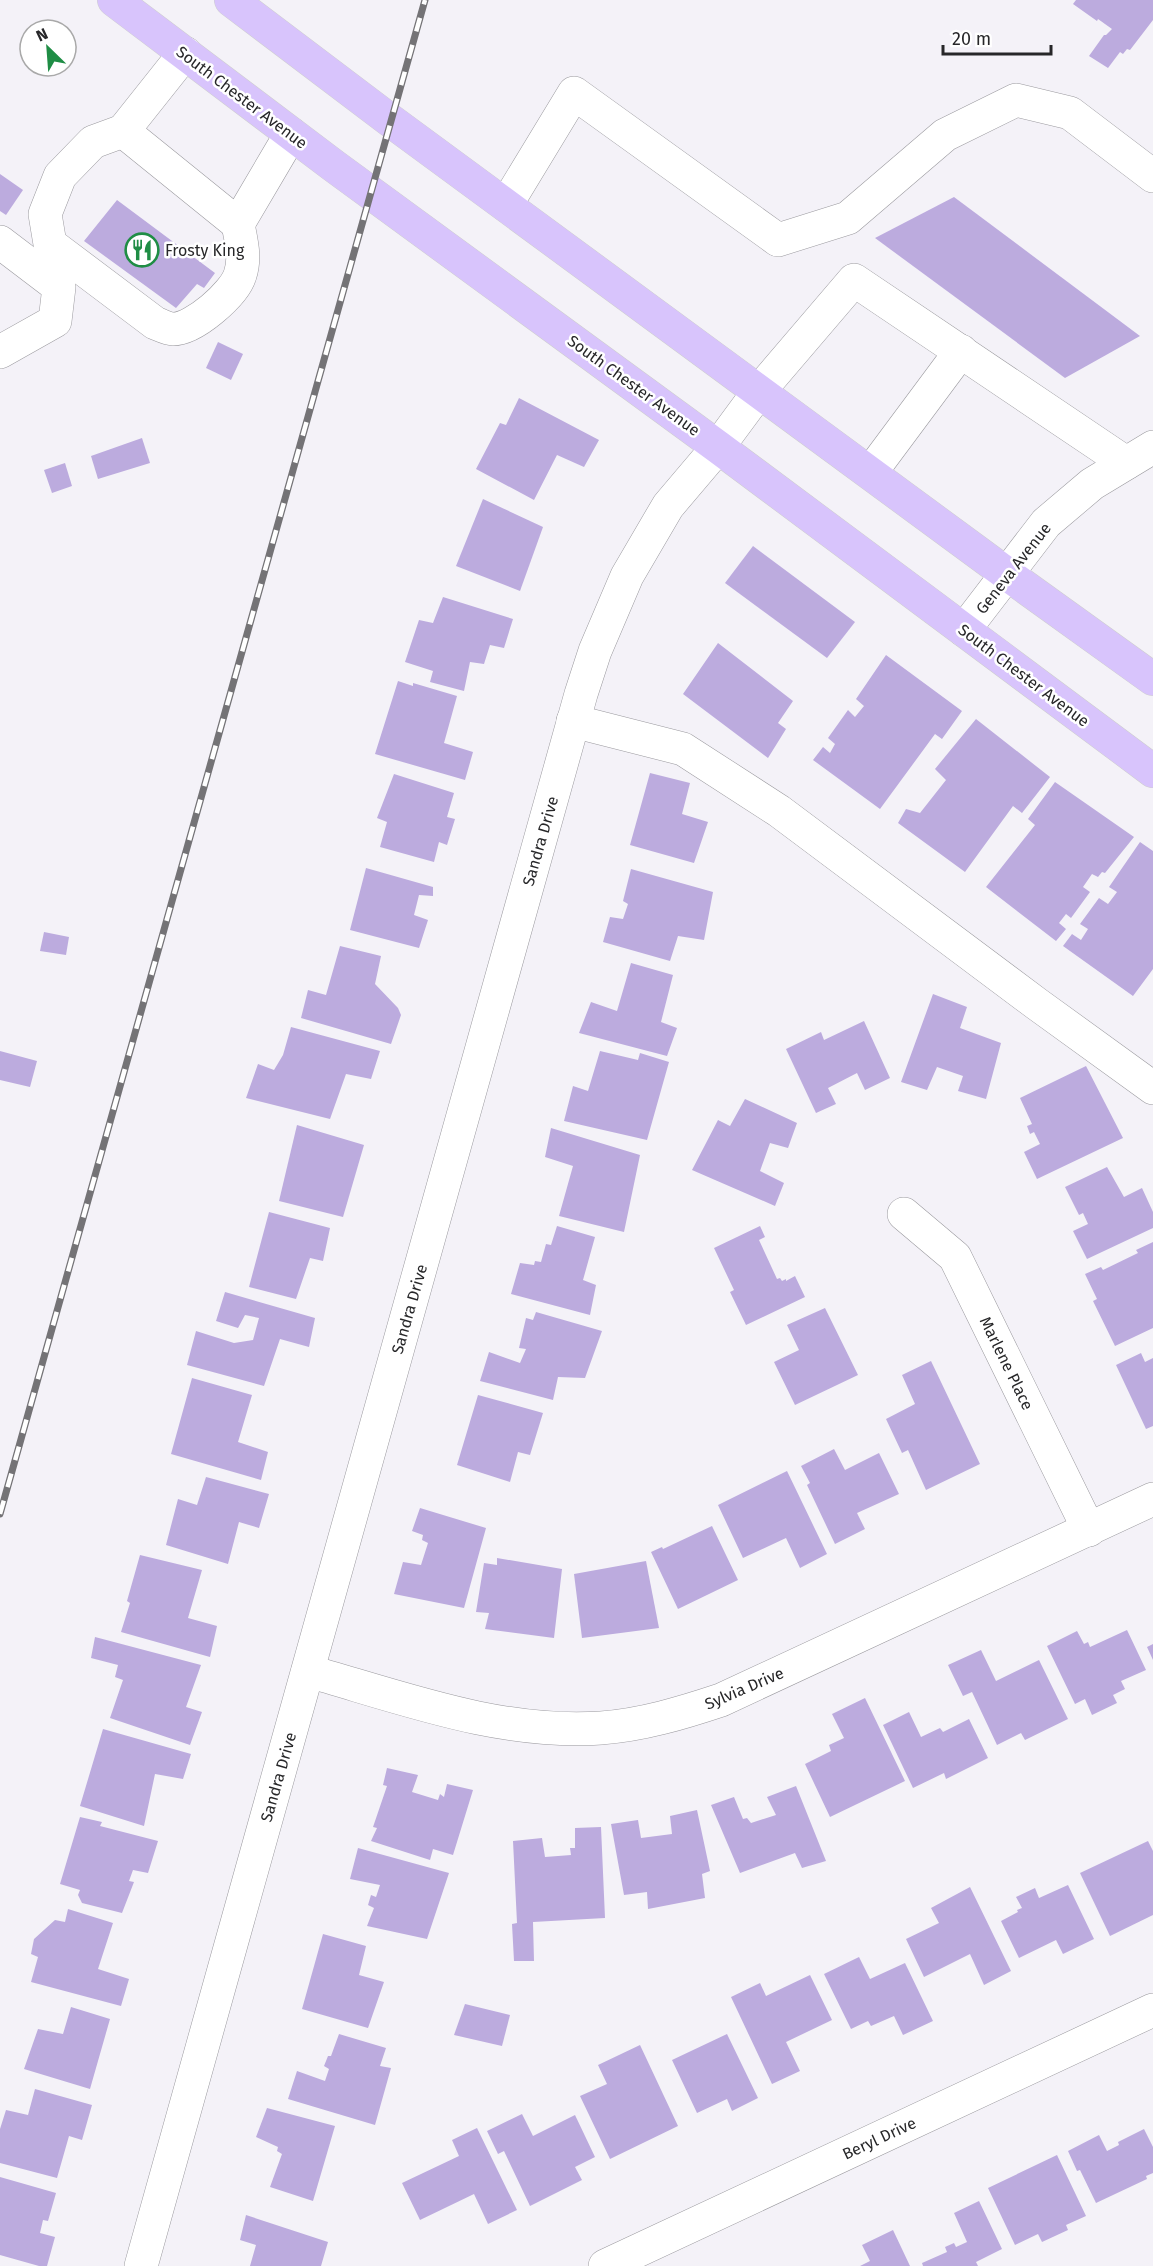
<svg xmlns="http://www.w3.org/2000/svg" width="1153" height="2266" font-family="'Fira Sans',sans-serif">
<style>
.building{fill:#bcabde}
.lines{fill:none;stroke-linecap:round;stroke-linejoin:round}
.minor-casing{stroke:#9b9a9f;stroke-width:34}
.major-casing{stroke:#cfcfd0;stroke-width:34}
.minor{stroke:#fff;stroke-width:33}
.major{stroke:#d8c4fc;stroke-width:33}
.rail-casing{stroke:#747376;stroke-width:7}
.rail{stroke:#fff;stroke-width:4.5;stroke-dasharray:14;stroke-linecap:butt}
.labels{text-anchor:middle;stroke-width:5;stroke-linejoin:round;paint-order:stroke}
.street-label{font-size:16px;fill:#272729;stroke:#fff}
.poi-label{font-size:16px;fill:#272729;stroke:#fff;text-anchor:start}
</style>
<rect width="100%" height="100%" fill="#f4f2f8"/>
<g class="building">
<path d="M1076,0H1153V20L1130,50L1127,49L1123,54L1120,52L1108,68L1089,56L1104,35H1106L1112,29L1098,19L1097,21L1073,4Z"/>
<path d="M0,174L23,190L6,215L0,211Z"/>
<path d="M954,197L1140,336L1065,378L875,238Z"/>
<path d="M117,200L215,273L204,288L197,284L176,308L84,241Z"/>
<path d="M218,342L243,354L231,380L206,368Z"/>
<path d="M519,398L599,440L584,467L557,455L534,500L476,469L500,423L506,425Z"/>
<path d="M142,438L150,463L98,479L91,456Z"/>
<path d="M65,463L72,486L52,493L44,470Z"/>
<path d="M483,499L543,527L520,591L456,566Z"/>
<path d="M753,546L855,622L827,658L725,583Z"/>
<path d="M443,597L513,619L504,648L490,645L484,664L470,662L464,691L430,682L433,671L405,662L419,620L433,623Z"/>
<path d="M718,643L793,701L778,723L786,729L768,758L683,694Z"/>
<path d="M886,655L962,711L942,739L935,734L880,809L813,760L823,747L830,753L835,744L828,738L848,710L855,717L864,706L856,699Z"/>
<path d="M398,681L413,686V683L457,696L444,743L473,752L465,780L375,754Z"/>
<path d="M976,719L1050,777L1022,813L1013,806L965,872L898,823L906,809L920,813L946,780L935,769Z"/>
<path d="M650,773L690,783L682,814L708,822L694,863L630,845Z"/>
<path d="M394,774L454,793L447,817L455,819L447,845L439,842L434,862L380,847L387,822L377,818Z"/>
<path d="M1055,782L1134,837L1105,873L1102,872L1098,877L1092,874L1083,887L1090,892L1071,918L1066,914L1059,923L1066,929L1056,941L986,887L1035,825L1028,819Z"/>
<path d="M1140,842L1153,851V969L1133,996L1063,946L1072,934L1081,940L1088,929L1080,924L1099,898L1108,904L1117,892L1109,887Z"/>
<path d="M366,868L433,887V896L419,895L414,915L428,920L419,948L350,930Z"/>
<path d="M631,869L713,892L704,940L678,936L670,961L603,942L610,917L623,919L628,904L623,901Z"/>
<path d="M44,932L69,937L66,955L40,951Z"/>
<path d="M340,946L381,956L375,984L398,1008L401,1015L391,1044L301,1018L308,990L326,995Z"/>
<path d="M631,963L673,975L661,1022L677,1028L667,1056L579,1033L591,1002L617,1011Z"/>
<path d="M933,994L967,1007L960,1028L1001,1043L986,1099L958,1091L963,1076L937,1067L927,1090L901,1082Z"/>
<path d="M864,1021L890,1078L865,1090L857,1073L828,1088L836,1104L816,1113L786,1049L821,1032L824,1040Z"/>
<path d="M291,1027L380,1051L371,1079L346,1074L330,1119L246,1098L258,1064L274,1070L283,1055Z"/>
<path d="M0,1051L37,1061L30,1087L0,1080Z"/>
<path d="M600,1051L638,1060L640,1053L669,1062L647,1140L564,1121L573,1086L588,1091Z"/>
<path d="M1086,1066L1123,1138L1037,1179L1024,1152L1040,1144L1034,1132L1030,1134L1027,1126L1032,1124L1020,1098Z"/>
<path d="M745,1099L797,1123L788,1148L770,1143L760,1171L784,1183L775,1206L692,1170L718,1120L730,1126Z"/>
<path d="M297,1125L364,1145L343,1217L279,1201Z"/>
<path d="M551,1128L640,1155L624,1232L559,1216L573,1166L545,1157Z"/>
<path d="M1107,1167L1124,1197L1142,1188L1153,1212V1228L1087,1259L1073,1231L1088,1224L1083,1213L1079,1215L1065,1187Z"/>
<path d="M269,1212L330,1228L323,1261L310,1258L296,1299L249,1287Z"/>
<path d="M557,1226L595,1237L583,1280L596,1285L590,1315L511,1294L520,1263L534,1265L535,1261L541,1262L546,1244L551,1245Z"/>
<path d="M760,1226L765,1237L759,1240L777,1279L780,1278L782,1281L786,1279V1281L795,1276L805,1297L746,1325L730,1292L734,1290L714,1248Z"/>
<path d="M1153,1242V1328L1115,1346L1093,1301L1097,1299L1085,1274L1101,1267L1103,1270L1138,1253L1136,1250Z"/>
<path d="M225,1292L315,1318L309,1347L280,1339L264,1386L187,1365L196,1331L234,1343L253,1340L259,1318L245,1315L238,1328L216,1321Z"/>
<path d="M825,1308L858,1375L795,1405L774,1362L799,1350L787,1325Z"/>
<path d="M536,1312L602,1331L585,1378L558,1377L553,1400L480,1381L489,1352L520,1363L526,1349L519,1348L526,1318L533,1320Z"/>
<path d="M1141,1353L1145,1362L1153,1358V1426L1146,1429L1116,1365Z"/>
<path d="M931,1361L980,1464L926,1490L908,1450L902,1453L886,1419L915,1404L902,1375Z"/>
<path d="M192,1378L252,1395L238,1442L268,1452L261,1480L171,1454Z"/>
<path d="M478,1395L543,1413L530,1455L518,1452L510,1482L457,1465Z"/>
<path d="M834,1449L845,1470L879,1453L899,1494L857,1513L865,1529L835,1544L807,1485L810,1483L801,1466Z"/>
<path d="M787,1471L827,1554L800,1568L786,1538L743,1558L718,1505Z"/>
<path d="M206,1477L269,1494L259,1528L239,1522L228,1564L166,1545L178,1499L197,1505Z"/>
<path d="M420,1508L486,1528L464,1608L394,1594L403,1562L421,1565L428,1543L422,1540L423,1535L412,1531Z"/>
<path d="M712,1526L738,1580L678,1609L651,1552L662,1547L663,1549Z"/>
<path d="M140,1555L202,1570L188,1618L217,1626L210,1657L121,1632L130,1603L127,1601Z"/>
<path d="M497,1558L562,1569L554,1638L485,1629L489,1613L476,1612L484,1563L497,1565Z"/>
<path d="M646,1561L659,1628L582,1638L574,1574Z"/>
<path d="M1127,1630L1146,1670L1121,1681L1125,1689L1113,1695L1117,1703L1092,1715L1085,1699L1075,1704L1047,1646L1077,1631L1084,1644L1088,1642L1090,1647Z"/>
<path d="M95,1637L201,1665L186,1707L202,1712L190,1745L110,1718L123,1680L115,1677L118,1665L91,1658Z"/>
<path d="M1153,1644V1660L1147,1647Z"/>
<path d="M981,1650L996,1681L1039,1660L1068,1719L1025,1740L1021,1733L997,1745L972,1692L963,1696L948,1665Z"/>
<path d="M865,1698L905,1781L830,1817L805,1764L831,1751L829,1745L844,1738L832,1714Z"/>
<path d="M909,1712L921,1737L940,1728L943,1732L969,1719L988,1758L946,1779L944,1773L913,1788L883,1725Z"/>
<path d="M103,1729L191,1754L183,1779L155,1774L144,1826L80,1806Z"/>
<path d="M387,1768L418,1775L412,1792L438,1800L440,1794L444,1797L447,1784L473,1790L453,1855L433,1849L430,1860L371,1841L377,1828L373,1827L387,1786L383,1785Z"/>
<path d="M796,1786L826,1861L802,1868L795,1853L740,1873L711,1805L734,1797L743,1819L747,1818L751,1823L776,1815L767,1797Z"/>
<path d="M697,1810L710,1871L702,1874L705,1898L648,1909L647,1892L624,1895L611,1824L638,1820L641,1838L672,1834L670,1816Z"/>
<path d="M80,1817L102,1822L100,1826L158,1841L148,1873L133,1870L129,1881L134,1882L122,1913L82,1903L78,1895L80,1890L60,1884Z"/>
<path d="M601,1827L605,1918L533,1922L534,1961H514L512,1924L517,1923L513,1841L542,1838L545,1857L571,1855L570,1848H575V1828Z"/>
<path d="M1148,1841L1153,1851V1915L1110,1936L1080,1873Z"/>
<path d="M358,1848L449,1873L427,1939L367,1926L374,1908L368,1905L371,1895L376,1897L380,1885L350,1879Z"/>
<path d="M1068,1885L1094,1939L1063,1954L1056,1940L1019,1958L1001,1921L1018,1912L1017,1910L1022,1908L1016,1897L1035,1888L1039,1898Z"/>
<path d="M970,1887L1011,1971L984,1985L970,1954L924,1977L906,1939L939,1923L931,1908Z"/>
<path d="M68,1909L113,1923L98,1969L129,1979L121,2006L31,1982L38,1957L31,1954L34,1939L55,1920L65,1922Z"/>
<path d="M323,1934L366,1946L359,1975L384,1982L368,2028L302,2009Z"/>
<path d="M859,1957L870,1979L905,1963L933,2021L903,2035L894,2016L871,2026L868,2021L851,2029L824,1974Z"/>
<path d="M810,1975L832,2020L786,2042L800,2071L772,2084L731,1997L760,1983L766,1996Z"/>
<path d="M465,2004L510,2015L502,2046L454,2035Z"/>
<path d="M71,2007L110,2019L90,2089L24,2069L38,2029L63,2034Z"/>
<path d="M339,2034L386,2048L380,2066L391,2068L375,2125L288,2099L297,2071L325,2081L329,2069L324,2066L328,2056H331Z"/>
<path d="M727,2034L758,2098L732,2111L727,2099L697,2113L672,2060Z"/>
<path d="M640,2045L678,2126L610,2159L580,2096L607,2084L598,2065Z"/>
<path d="M35,2089L92,2105L82,2140L69,2136L57,2178L0,2163V2129L6,2110L28,2115Z"/>
<path d="M267,2108L335,2126L313,2201L270,2187L282,2154L277,2151L278,2147L256,2137Z"/>
<path d="M522,2114L533,2136L575,2115L595,2157L575,2167L582,2180L530,2206L504,2151L498,2154L487,2131Z"/>
<path d="M477,2128L517,2210L488,2224L474,2194L420,2220L402,2183L459,2156L452,2140Z"/>
<path d="M1144,2129L1153,2147V2173L1146,2176L1147,2179L1096,2203L1080,2170L1077,2171L1068,2151L1099,2135L1107,2151L1119,2145L1118,2142Z"/>
<path d="M1057,2155L1086,2216L1066,2225L1068,2230L1042,2242L1038,2234L1015,2245L988,2188Z"/>
<path d="M0,2177L56,2193L48,2221L43,2220L40,2233L55,2237L47,2266H39L0,2255Z"/>
<path d="M979,2201L1002,2249L976,2262L978,2266H923L922,2263L947,2252L945,2247L954,2243L956,2247L967,2242L954,2213Z"/>
<path d="M246,2215L328,2242L321,2266H250L256,2245L240,2240Z"/>
<path d="M893,2230L910,2266H860L870,2261L862,2245Z"/>
</g>
<g class="lines">
<g class="minor-casing">
<g id="minor">
<path d="M185,53L123,131L238,224L291,134"/>
<path d="M123,131L93,142L60,176L45,214L50,244L155,323C160,325 168,329 173,329C194,329 234,294 240,275C246,257 241,241 238,224"/>
<path d="M506,205L574,93L778,240L848,218L945,135L1016,100L1070,113L1153,176"/>
<path d="M0,242L59,287L55,321L0,352"/>
<path d="M871,472L961,351"/>
<path d="M964,630L1046,523L1092,484L1153,447"/>
<path d="M573,721L683,749L779,811L1037,1004L1153,1088"/>
<path d="M904,1214L955,1257L1089,1530"/>
<path d="M308,1671C403,1698 501,1735 601,1728C642,1725 682,1713 721,1700L1153,1499"/>
<path d="M141,2266L581,694L595,651L627,576L668,506L718,447L760,390L854,280L1126,463"/>
<path d="M605,2266L1153,2010"/>
</g>
</g>
<g class="major-casing">
<g id="major">
<path d="M114,0L334,166L718,447L1153,771"/>
<path d="M231,0L391,121L1007,574L1153,679"/>
</g>
</g>
<use href="#minor" class="minor"/>
<use href="#major" class="major"/>
<g class="rail-casing">
<path id="rail" d="M0,1514L425,0"/>
</g>
<use href="#rail" class="rail"/>
</g>
<defs>
<g id="restaurant-ring" transform="scale(1.725)"><circle r="9.5" fill="#fff" stroke="#1f8d45" stroke-width="1.5"/><path d="M-5-6h1v4h1v-4h1v4h1v-4h1v5L-1.5 .5V6h-2V.5L-5-1ZM5-6V6H3V1.5H1.5Q1.5-4 5-6Z" fill="#1f8d45"/></g>
</defs>
<g fill-rule="evenodd">
<use href="#restaurant-ring" x="142" y="250"/>
</g>
<g class="labels">
<g class="street-label">
<text transform="translate(242 97) rotate(37)" y="6">South Chester Avenue</text>
<text transform="translate(634 385) rotate(36)" y="6">South Chester Avenue</text>
<text transform="translate(1013 568) rotate(-52)" y="6">Geneva Avenue</text>
<text transform="translate(1024 675) rotate(37)" y="6">South Chester Avenue</text>
<text transform="translate(540 841) rotate(-74)" y="6">Sandra Drive</text>
<text transform="translate(409 1309) rotate(-74)" y="6">Sandra Drive</text>
<text transform="translate(1007 1363) rotate(64)" y="6">Marlene Place</text>
<text transform="translate(744 1688) rotate(-23)" y="6">Sylvia Drive</text>
<text transform="translate(278 1777) rotate(-74)" y="6">Sandra Drive</text>
<text transform="translate(879 2138) rotate(-25)" y="6">Beryl Drive</text>
</g>
<g class="poi-label">
<text x="165" y="256">Frosty King</text>
</g>
</g>
<g transform="translate(48 48) rotate(335)"><circle r="28" fill="#ffffff" stroke="#a9a9a9" stroke-width="1.5"/>
<path d="M0-4.5L10 22L0 15L-10 22Z" fill="#1f8d45"/>
<text y="-9" font-size="16" font-weight="bold" text-anchor="middle" fill="#272729">N</text>
</g>
<path d="M943 45v9h108v-9" fill="none" stroke="#272729" stroke-width="3"/>
<text x="952" y="45" font-size="18" fill="#272729" stroke="#ffffff" stroke-width="4.5" paint-order="stroke">20 m</text>
</svg>
